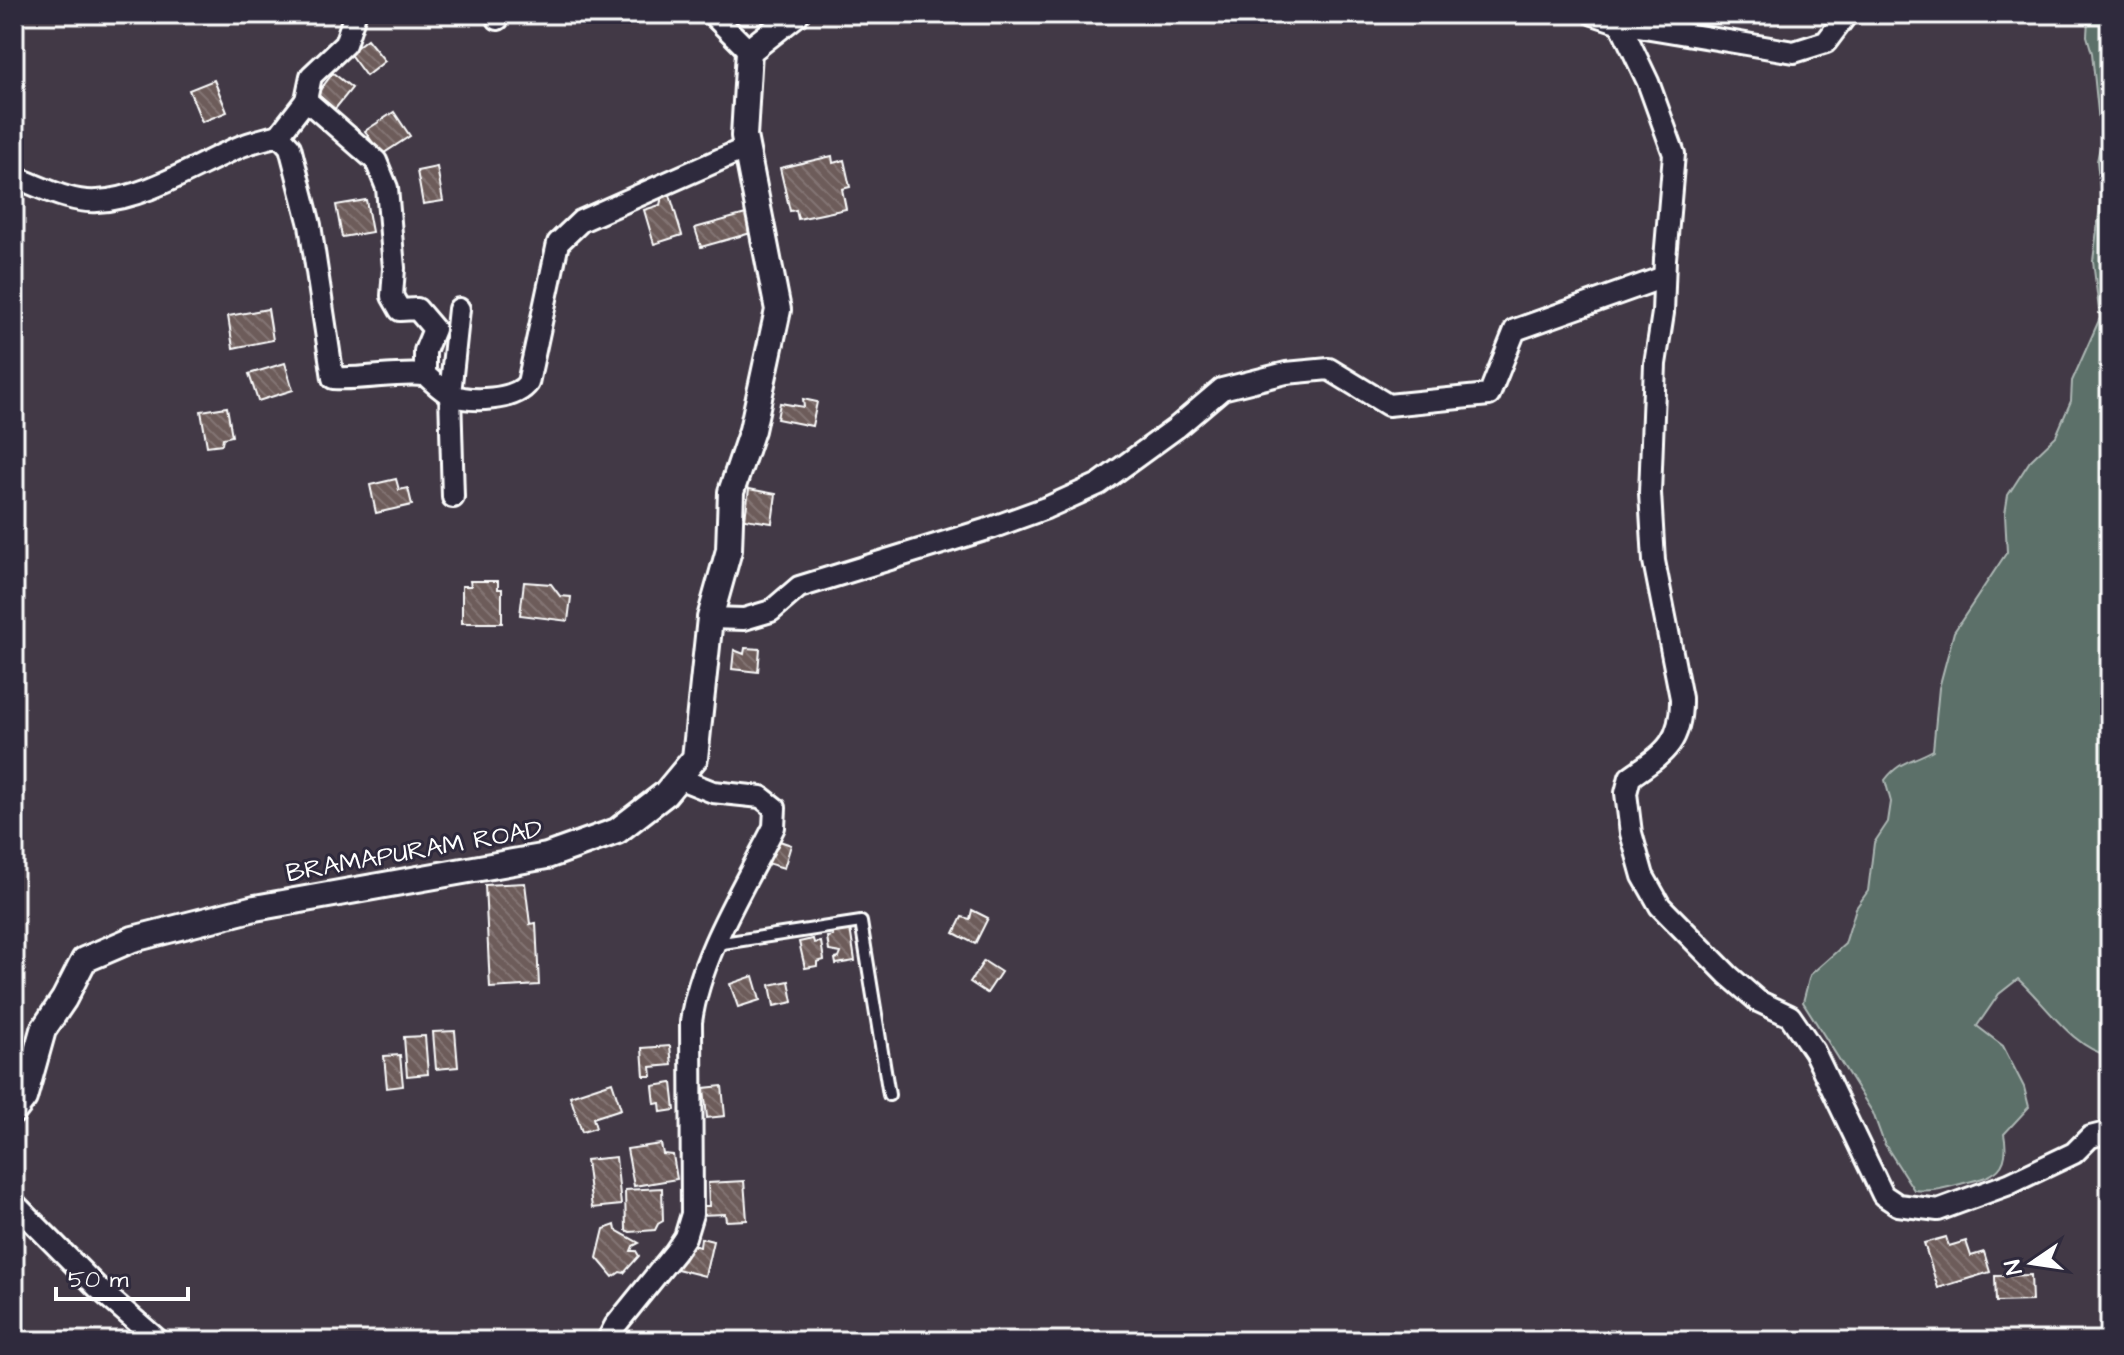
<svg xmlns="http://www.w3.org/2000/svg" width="2124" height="1355" font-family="'Architects Daughter',sans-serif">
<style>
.grass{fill:#5b6f69;stroke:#adb7b4;stroke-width:2}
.building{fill:url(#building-back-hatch);stroke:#fff;stroke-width:2}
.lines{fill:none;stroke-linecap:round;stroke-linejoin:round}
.service-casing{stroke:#fff;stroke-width:16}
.minor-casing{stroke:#fff;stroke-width:26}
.tertiary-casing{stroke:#fff;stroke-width:30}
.service{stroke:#2f2a3d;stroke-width:10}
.minor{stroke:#2f2a3d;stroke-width:20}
.tertiary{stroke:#2f2a3d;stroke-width:24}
.labels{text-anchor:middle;stroke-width:6;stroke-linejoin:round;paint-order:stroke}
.street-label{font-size:26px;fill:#fff;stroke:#2f2a3d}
</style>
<defs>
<pattern id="building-back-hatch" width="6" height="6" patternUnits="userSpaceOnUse" patternTransform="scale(2)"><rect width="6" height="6" fill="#6d5c5a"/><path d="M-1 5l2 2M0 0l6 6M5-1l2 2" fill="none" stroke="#837473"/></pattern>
</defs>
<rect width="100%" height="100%" fill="#423946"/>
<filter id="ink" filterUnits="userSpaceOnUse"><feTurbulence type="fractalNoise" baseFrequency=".0125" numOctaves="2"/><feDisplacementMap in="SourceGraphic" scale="16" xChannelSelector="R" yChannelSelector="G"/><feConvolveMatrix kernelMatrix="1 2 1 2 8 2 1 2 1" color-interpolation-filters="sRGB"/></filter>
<g filter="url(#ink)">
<path class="grass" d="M2097,14H2110V1056C2072,1048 2046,1004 2018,979L1999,994L1977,1026L2003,1046L2024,1087L2029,1107L2004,1134C2011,1170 1995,1176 1964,1183C1946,1188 1932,1192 1914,1190L1884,1143L1873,1113L1803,1002L1810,975L1845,944L1856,908L1868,891L1874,843L1888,822L1891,802L1885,780C1900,760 1912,762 1933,750L1939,688L1954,632L2007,552L2005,514L2008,495L2030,461L2056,436L2071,401L2072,381L2100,318L2093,261L2101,198L2097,161L2101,142L2092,53L2087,36L2088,19Z"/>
<g class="building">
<path d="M367,39L385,61L366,76L349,53Z"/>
<path d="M333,73L352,88L335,109L317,94Z"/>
<path d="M214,80L227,112L202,122L189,90Z"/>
<path d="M394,112L410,136L381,155L365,131Z"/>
<path d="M832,156L833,163L844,160L850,187L842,189L846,209L798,219L796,210L790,211L780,168Z"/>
<path d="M437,167L443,201L423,204L417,171Z"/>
<path d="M670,195L682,235L654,244L644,210L660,205L662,197Z"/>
<path d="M366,200L372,232L342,237L336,205Z"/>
<path d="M753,212L758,231L701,247L695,228Z"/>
<path d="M268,309L273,340L233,348L228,316Z"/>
<path d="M285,363L293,390L258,401L249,374Z"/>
<path d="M803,399L817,402L812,426L777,419L780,403L804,407Z"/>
<path d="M227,407L232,436L223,438L222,444L207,446L201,411Z"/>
<path d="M396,479L399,490L408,488L412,505L376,513L370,485Z"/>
<path d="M749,489L776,494L772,523L745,519Z"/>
<path d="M470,581H498V589H502V623H462V586H471Z"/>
<path d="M524,582L551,584L560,596L571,597L568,621L520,615Z"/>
<path d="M745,648L760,649L758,672L732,669L734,650L744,654Z"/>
<path d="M771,838L791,845L784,868L764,862Z"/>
<path d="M525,883L530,924L536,923L539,985L490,988L485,885Z"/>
<path d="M972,910L988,918L975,944L954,933L962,917L970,919Z"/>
<path d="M850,928L855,961L836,964L835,959L839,958L841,953L829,951L827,937L833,936L832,931Z"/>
<path d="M813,939L814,943L821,942L824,960L817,962V966L805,968L799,942Z"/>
<path d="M984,961L1001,972L987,993L970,982Z"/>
<path d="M753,976L760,1000L738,1007L730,984Z"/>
<path d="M789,981L793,1002L774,1006L770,985Z"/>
<path d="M455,1031L458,1067L436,1069L433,1032Z"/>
<path d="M425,1036L428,1074L407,1076L404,1037Z"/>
<path d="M670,1046L672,1065L651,1067L652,1076H644L642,1048Z"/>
<path d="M400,1055L403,1086L387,1088L384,1056Z"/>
<path d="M612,1082L621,1109L593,1118L596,1128L582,1132L570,1096Z"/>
<path d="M672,1083L675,1110L661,1112L660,1103L655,1104L653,1086Z"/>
<path d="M722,1086L725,1116L707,1118L704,1088Z"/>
<path d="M661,1144L663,1154L673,1155L677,1179L634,1186L627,1149Z"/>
<path d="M616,1157L621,1205L592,1208L586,1160Z"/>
<path d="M744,1181L747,1220L726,1221L725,1214L699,1215L698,1206H709L708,1183Z"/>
<path d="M662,1188L663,1221L658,1224L655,1230L630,1232L626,1230L625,1190Z"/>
<path d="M615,1225L616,1230L639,1243L633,1246L631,1251H636L639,1256L624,1273L620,1272L613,1277L597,1258L604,1229Z"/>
<path d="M1946,1237L1949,1246L1966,1241L1971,1256L1984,1252L1990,1272L1938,1288L1924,1243Z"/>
<path d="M701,1238L713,1241L705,1276L677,1269L683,1243L700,1247Z"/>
<path d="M2031,1275L2032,1301L1996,1302L1995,1276Z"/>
<path d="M630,1331L644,1341H622Z"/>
</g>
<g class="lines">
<g class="service-casing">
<path id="service" d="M716,944L861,922L889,1095"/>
</g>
<g class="minor-casing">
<g id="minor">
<path d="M497,14L498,19"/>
<path d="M712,14L749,51"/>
<path d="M1593,14L1620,23L1618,14"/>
<path d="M1620,23L1648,82L1674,154L1665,259L1663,313L1655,364L1650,493L1654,561L1681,698C1682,743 1664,753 1630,777L1626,793L1631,833L1643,876L1660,906L1728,975L1758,1001L1790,1016L1814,1051L1883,1195L1898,1205L1938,1210L2009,1184L2074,1153L2090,1137L2110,1132"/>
<path d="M1620,23L1794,52L1826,42L1847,14"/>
<path d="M279,135L306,100"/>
<path d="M14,177C40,186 69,203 97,201C144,199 195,166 237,148C250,142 265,139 279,135L290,147L310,225L333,378C364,380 395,372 425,375V351L434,329L417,309L400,310L392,296L394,268L387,188L376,161L306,100L311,76L345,44L355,14"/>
<path d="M425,375C433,381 442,391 451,395C471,402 515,401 528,383L558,243L581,221L746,148"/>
<path d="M453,497L450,394L459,309"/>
<path d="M710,618L744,619L771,611L799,587L991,528L1046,508L1099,484L1176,428L1222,389L1286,373L1329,369L1388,405L1489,395L1515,330L1664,277"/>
<path d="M14,1203L98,1288L159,1341"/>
<path d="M607,1341L615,1326L675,1252L685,1237L692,1214L691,1022C700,955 744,887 774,827L775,808L761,797L713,792L678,778"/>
</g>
</g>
<g class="tertiary-casing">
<path id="tertiary" d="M14,1111L24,1098L43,1030L64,999L84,960L133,939L255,908L547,856L617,831L665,794L695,758L710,618L729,550L731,492L752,430L778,310L744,136L749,51L796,14"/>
</g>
<use href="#service" class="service"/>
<use href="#minor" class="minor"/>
<use href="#tertiary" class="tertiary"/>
</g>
</g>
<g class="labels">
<g class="street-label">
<text transform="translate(414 850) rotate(-10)" y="9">BRAMAPURAM ROAD</text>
</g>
</g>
<rect width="2124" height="1355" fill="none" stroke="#2f2a3d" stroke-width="48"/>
<rect x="24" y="24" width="2076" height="1307" fill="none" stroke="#fff" stroke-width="3" filter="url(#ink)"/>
<g transform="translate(2032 1263) rotate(257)" stroke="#2f2a3d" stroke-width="6" paint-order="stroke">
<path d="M0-6L14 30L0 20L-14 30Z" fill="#ffffff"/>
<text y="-12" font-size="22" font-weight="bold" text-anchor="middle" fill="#ffffff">N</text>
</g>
<path d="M56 1287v12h132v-12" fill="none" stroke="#ffffff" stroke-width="4"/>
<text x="68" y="1287" font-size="24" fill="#ffffff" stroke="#2f2a3d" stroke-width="6" paint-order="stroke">50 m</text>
</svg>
